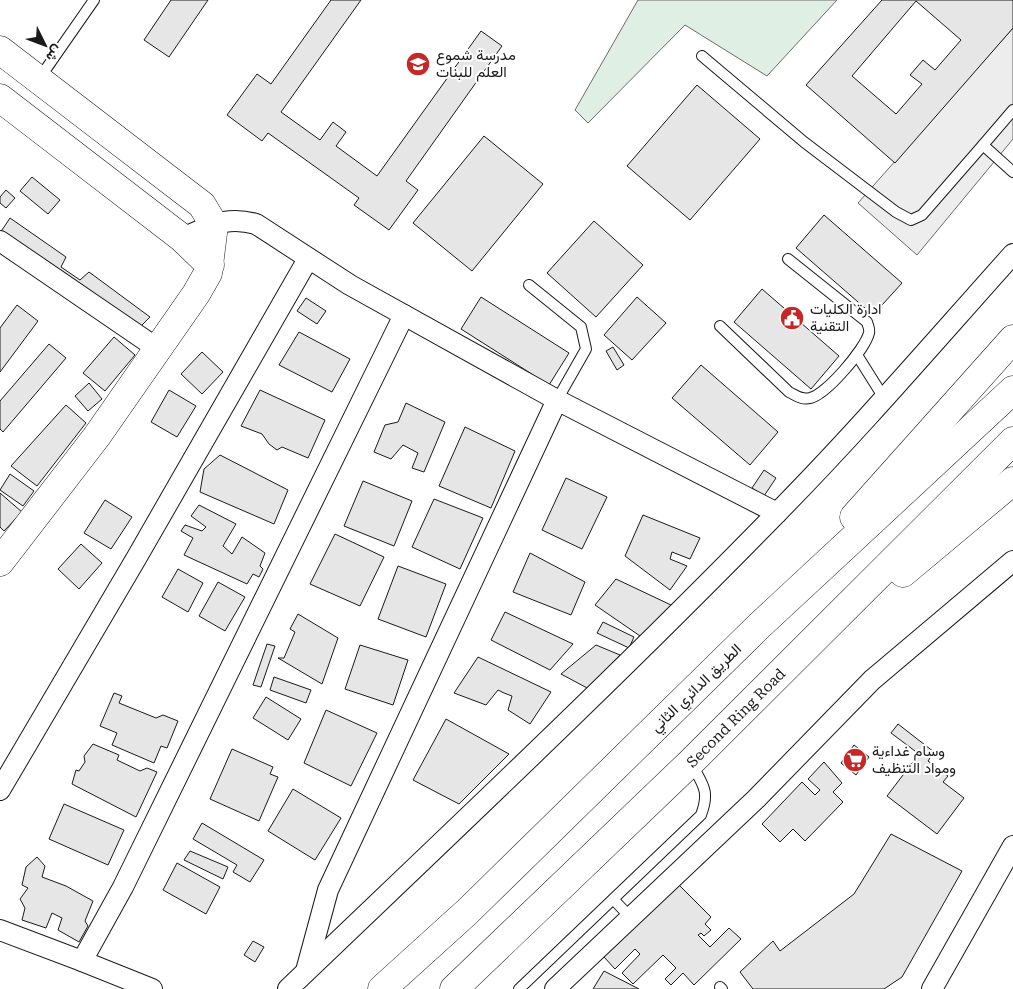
<svg xmlns="http://www.w3.org/2000/svg" width="1013" height="989" font-family="'Roboto Serif',Vazirmatn,serif">
<style>
.grass{fill:#e0efe3;stroke:#6a6a6a}
.parking{fill:#ededed;stroke:#6a6a6a}
.building{fill:#e6e6e6;stroke:#1a1a1a;fill-rule:evenodd}
.lines{fill:none;stroke-linecap:round;stroke-linejoin:round}
.lane-casing{stroke:#1a1a1a;stroke-width:12}
.street-casing{stroke:#1a1a1a;stroke-width:22}
.secondary-casing{stroke:#1a1a1a;stroke-width:29}
.highway-casing{stroke:#1a1a1a;stroke-width:29}
.lane{stroke:#fff;stroke-width:10}
.street{stroke:#fff;stroke-width:20}
.secondary{stroke:#fff;stroke-width:28}
.highway{stroke:#fff;stroke-width:28}
.labels{text-anchor:middle;stroke-width:4;stroke-linejoin:round;paint-order:stroke}
.poi-label{font-size:15px;fill:#1a1a1a;stroke:#fff;text-anchor:start}
.street-label{font-size:15px;fill:#1a1a1a;stroke:#fff}
</style>
<rect width="100%" height="100%" fill="#fff"/>
<path class="grass" d="M638,0H837L767,76L685,25L588,123L575,110Z"/>
<path class="parking" d="M1013,28V139L917,255L858,203Z"/>
<g class="building">
<path d="M171,0H208L169,57L144,40Z"/>
<path d="M331,0H361L281,112L320,140L333,122L346,132L336,146L377,176L481,31L502,46L406,181L418,190L389,230L354,205L359,198L268,133L262,141L227,115L257,74L271,84Z"/>
<path d="M882,0H1013V28L895,163L806,85ZM916,1L961,40L935,70L923,60L910,75L922,84L896,114L852,76Z"/>
<path d="M697,85L760,139L690,220L627,166Z"/>
<path d="M484,136L543,184L472,271L413,223Z"/>
<path d="M32,177L60,200L48,214L20,191Z"/>
<path d="M6,190L15,198L6,208L0,203V197Z"/>
<path d="M824,215L902,283L873,315L796,248Z"/>
<path d="M10,218L66,257L61,267L80,280L89,272L150,317L137,330L0,233Z"/>
<path d="M594,221L643,265L596,317L547,273Z"/>
<path d="M762,289L839,356L811,389L734,322Z"/>
<path d="M481,297L569,353L549,385L461,329Z"/>
<path d="M637,297L666,323L632,360L604,335Z"/>
<path d="M306,298L326,311L317,324L297,311Z"/>
<path d="M17,305L38,321L0,372V328Z"/>
<path d="M299,332L350,359L332,392L279,365Z"/>
<path d="M114,337L135,355L105,391L83,373Z"/>
<path d="M49,344L66,358L3,432L0,429V401Z"/>
<path d="M613,347L624,365L617,370L606,351Z"/>
<path d="M202,352L223,372L202,394L181,374Z"/>
<path d="M701,365L778,432L750,465L672,398Z"/>
<path d="M89,383L102,399L88,411L75,396Z"/>
<path d="M169,390L196,406L177,437L151,422Z"/>
<path d="M260,390L325,420L308,458L282,447L277,450L269,444L262,434L241,426Z"/>
<path d="M406,403L445,422L424,472L412,468L418,453L403,445L391,459L374,452L385,425L398,422Z"/>
<path d="M66,405L86,423L37,486L11,466Z"/>
<path d="M465,427L515,451L491,508L439,486Z"/>
<path d="M220,455L288,490L274,524L200,492L204,469Z"/>
<path d="M764,470L776,478L764,496L752,488Z"/>
<path d="M10,474L34,491L23,506L0,490Z"/>
<path d="M566,478L607,497L582,549L542,530Z"/>
<path d="M363,481L412,501L394,546L344,526Z"/>
<path d="M0,493L22,512L4,531L0,527Z"/>
<path d="M434,499L483,518L460,569L412,547Z"/>
<path d="M105,500L132,517L111,549L84,533Z"/>
<path d="M199,505L236,524L223,546L232,554L242,537L265,553L260,566L263,569L259,577L253,574L247,584L184,555L193,538L181,531L185,525L202,531L206,527L191,516Z"/>
<path d="M643,515L700,538L690,559L672,552L670,559L687,566L670,590L625,556Z"/>
<path d="M335,534L384,557L360,606L310,584Z"/>
<path d="M81,544L102,563L79,589L58,569Z"/>
<path d="M530,553L585,582L571,615L513,592Z"/>
<path d="M398,566L446,584L426,637L378,619Z"/>
<path d="M178,569L203,583L188,612L162,597Z"/>
<path d="M616,579L671,605L643,638L595,605Z"/>
<path d="M218,582L245,597L225,631L199,616Z"/>
<path d="M505,612L573,644L550,670L491,640Z"/>
<path d="M298,614L338,638L322,684L278,658H284L295,632L290,629Z"/>
<path d="M603,622L634,637L629,648L597,633Z"/>
<path d="M267,644L275,646L261,687L253,685Z"/>
<path d="M360,645L408,660L393,705L345,689Z"/>
<path d="M596,645L620,655L589,689L561,674Z"/>
<path d="M478,657L551,692L530,724L508,710L512,696L504,693L498,690L486,705L454,693Z"/>
<path d="M274,677L311,690L306,703L270,690Z"/>
<path d="M114,693L122,696L119,703L156,718L163,715L178,721L167,748L161,746L154,763L112,745L117,733L100,726Z"/>
<path d="M266,697L301,719L288,740L253,718Z"/>
<path d="M326,710L377,733L351,786L304,763Z"/>
<path d="M446,719L509,754L459,804L413,780Z"/>
<path d="M898,724L934,752L928,761L948,776L943,782L964,798L937,834L887,796L919,754L891,733Z"/>
<path d="M93,744L119,755L117,760L140,771L147,768L157,772L136,817L72,784L76,770L79,771L85,762L84,756Z"/>
<path d="M854,745L869,757L856,775L841,763Z"/>
<path d="M232,749L273,767L270,774L278,777L259,821L210,799Z"/>
<path d="M824,762L842,783L833,792L843,802L805,841L793,829L780,842L762,824L802,782L815,795L820,790L808,779Z"/>
<path d="M293,789L341,818L315,860L268,831Z"/>
<path d="M64,804L124,830L108,865L49,839Z"/>
<path d="M202,823L264,860L250,882L233,872L237,865L193,839Z"/>
<path d="M891,834L962,871L902,977L884,989H753L740,972L773,941L780,951L854,894Z"/>
<path d="M190,851L228,867L223,879L184,860Z"/>
<path d="M37,857L45,866L42,877L66,886L93,901L85,921L88,926L79,942L58,930L62,918L52,913L46,928L22,920L25,908L20,899L28,888L22,885L26,867Z"/>
<path d="M177,863L220,887L206,914L163,890Z"/>
<path d="M678,884L711,917L705,924L711,930L704,936L701,933L698,935L710,947L729,928L741,939L694,985L683,973L671,985L665,979L676,968L663,955L633,984L622,973L640,954L635,949L615,969L604,957Z"/>
<path d="M253,941L264,947L255,962L244,955Z"/>
<path d="M604,971L639,989H593Z"/>
</g>
<g class="lines">
<g class="lane-casing">
<g id="lane">
<path d="M702,56L804,142L896,212L911,220L922,215L983,145L1013,172"/>
<path d="M39,79L94,0"/>
<path d="M983,145L1013,110"/>
<path d="M529,285L581,327L586,349L557,400"/>
<path d="M720,326L789,392C797,396 802,400 810,398C826,395 865,349 869,333C870,329 868,326 867,322L788,259"/>
<path d="M857,355L884,398"/>
<path d="M614,900L631,918"/>
<path d="M720,987L722,989"/>
<path d="M519,989L701,815C710,791 703,785 692,765"/>
</g>
</g>
<g class="street-casing">
<g id="street">
<path d="M182,238C210,227 225,215 256,224L350,285L557,400L777,513"/>
<path d="M0,241L158,349"/>
<path d="M0,790L137,557L308,259"/>
<path d="M0,930L82,961"/>
<path d="M306,971L328,890L557,400"/>
<path d="M152,989L82,961L123,887L404,315"/>
<path d="M288,989C452,832 617,677 775,515C858,431 935,341 1013,254"/>
<path d="M555,989L756,799L872,680L1013,561"/>
<path d="M932,989L1013,846"/>
</g>
</g>
<g class="secondary-casing">
<g id="secondary">
<path d="M0,50L202,205L214,225L208,273L196,294L97,436L0,562"/>
<path d="M0,98L182,238L210,265"/>
</g>
</g>
<g class="highway-casing">
<g id="highway">
<path d="M854,517L1013,339"/>
<path d="M903,573L1013,481"/>
<path d="M382,989L467,912L759,626L1013,390"/>
<path d="M454,989L691,762L1013,441"/>
</g>
</g>
<use href="#lane" class="lane"/>
<use href="#street" class="street"/>
<use href="#secondary" class="secondary"/>
<use href="#highway" class="highway"/>
</g>
<defs>
<g id="school-disc" transform="scale(1.25)"><circle r="9.5" fill="#c62828" stroke="#fff"/><path d="M0-5L7-2L0 1L-7-2ZM-4 1L0 2.5L4 1V4Q0 6-4 4Z" fill="#fff"/></g>
<g id="civic-disc" transform="scale(1.25)"><circle r="9.5" fill="#c62828" stroke="#fff"/><path d="M-.6-6.5H3V-4.5H.6V-3L4-1V1h2V6H-6V1h2V-1L-.6-3ZM-1.2 2.5V6h2.4V2.5Z" fill="#fff"/></g>
<g id="supermarket-disc" transform="scale(1.25)"><circle r="9.5" fill="#c62828" stroke="#fff"/><path d="M-6-5.5h2.5l.6 2H6L4.5 2H-2.5L-4.4-4H-6ZM-1.5 3.2a1.3 1.3 0 1 0 .1 0ZM3 3.2a1.3 1.3 0 1 0 .1 0Z" fill="#fff"/></g>
</defs>
<g fill-rule="evenodd">
<use href="#school-disc" x="418" y="64"/>
<use href="#civic-disc" x="792" y="318"/>
<use href="#supermarket-disc" x="855" y="760"/>
</g>
<g class="labels">
<g class="poi-label">
<text x="436" y="60">مدرسة شموع<tspan x="436" dy="17">العلم للبنات</tspan></text>
<text x="810" y="314">ادارة الكليات<tspan x="810" dy="17">التقنية</tspan></text>
<text x="872" y="756">وسام غداءية<tspan x="872" dy="17">ومواد التنظيف</tspan></text>
</g>
<g class="street-label">
<text transform="translate(696 688) rotate(-44)" y="5">الطريق الدائري الثاني</text>
<text transform="translate(736 718) rotate(-45)" y="5">Second Ring Road</text>
</g>
</g>
<g transform="translate(45 45) rotate(132)" stroke="#ffffff" stroke-width="4" paint-order="stroke">
<path d="M0-4L9 19L0 12L-9 19Z" fill="#1a1a1a"/>
<text y="-8" font-size="14" font-weight="bold" text-anchor="middle" fill="#1a1a1a">ش</text>
</g>
</svg>
